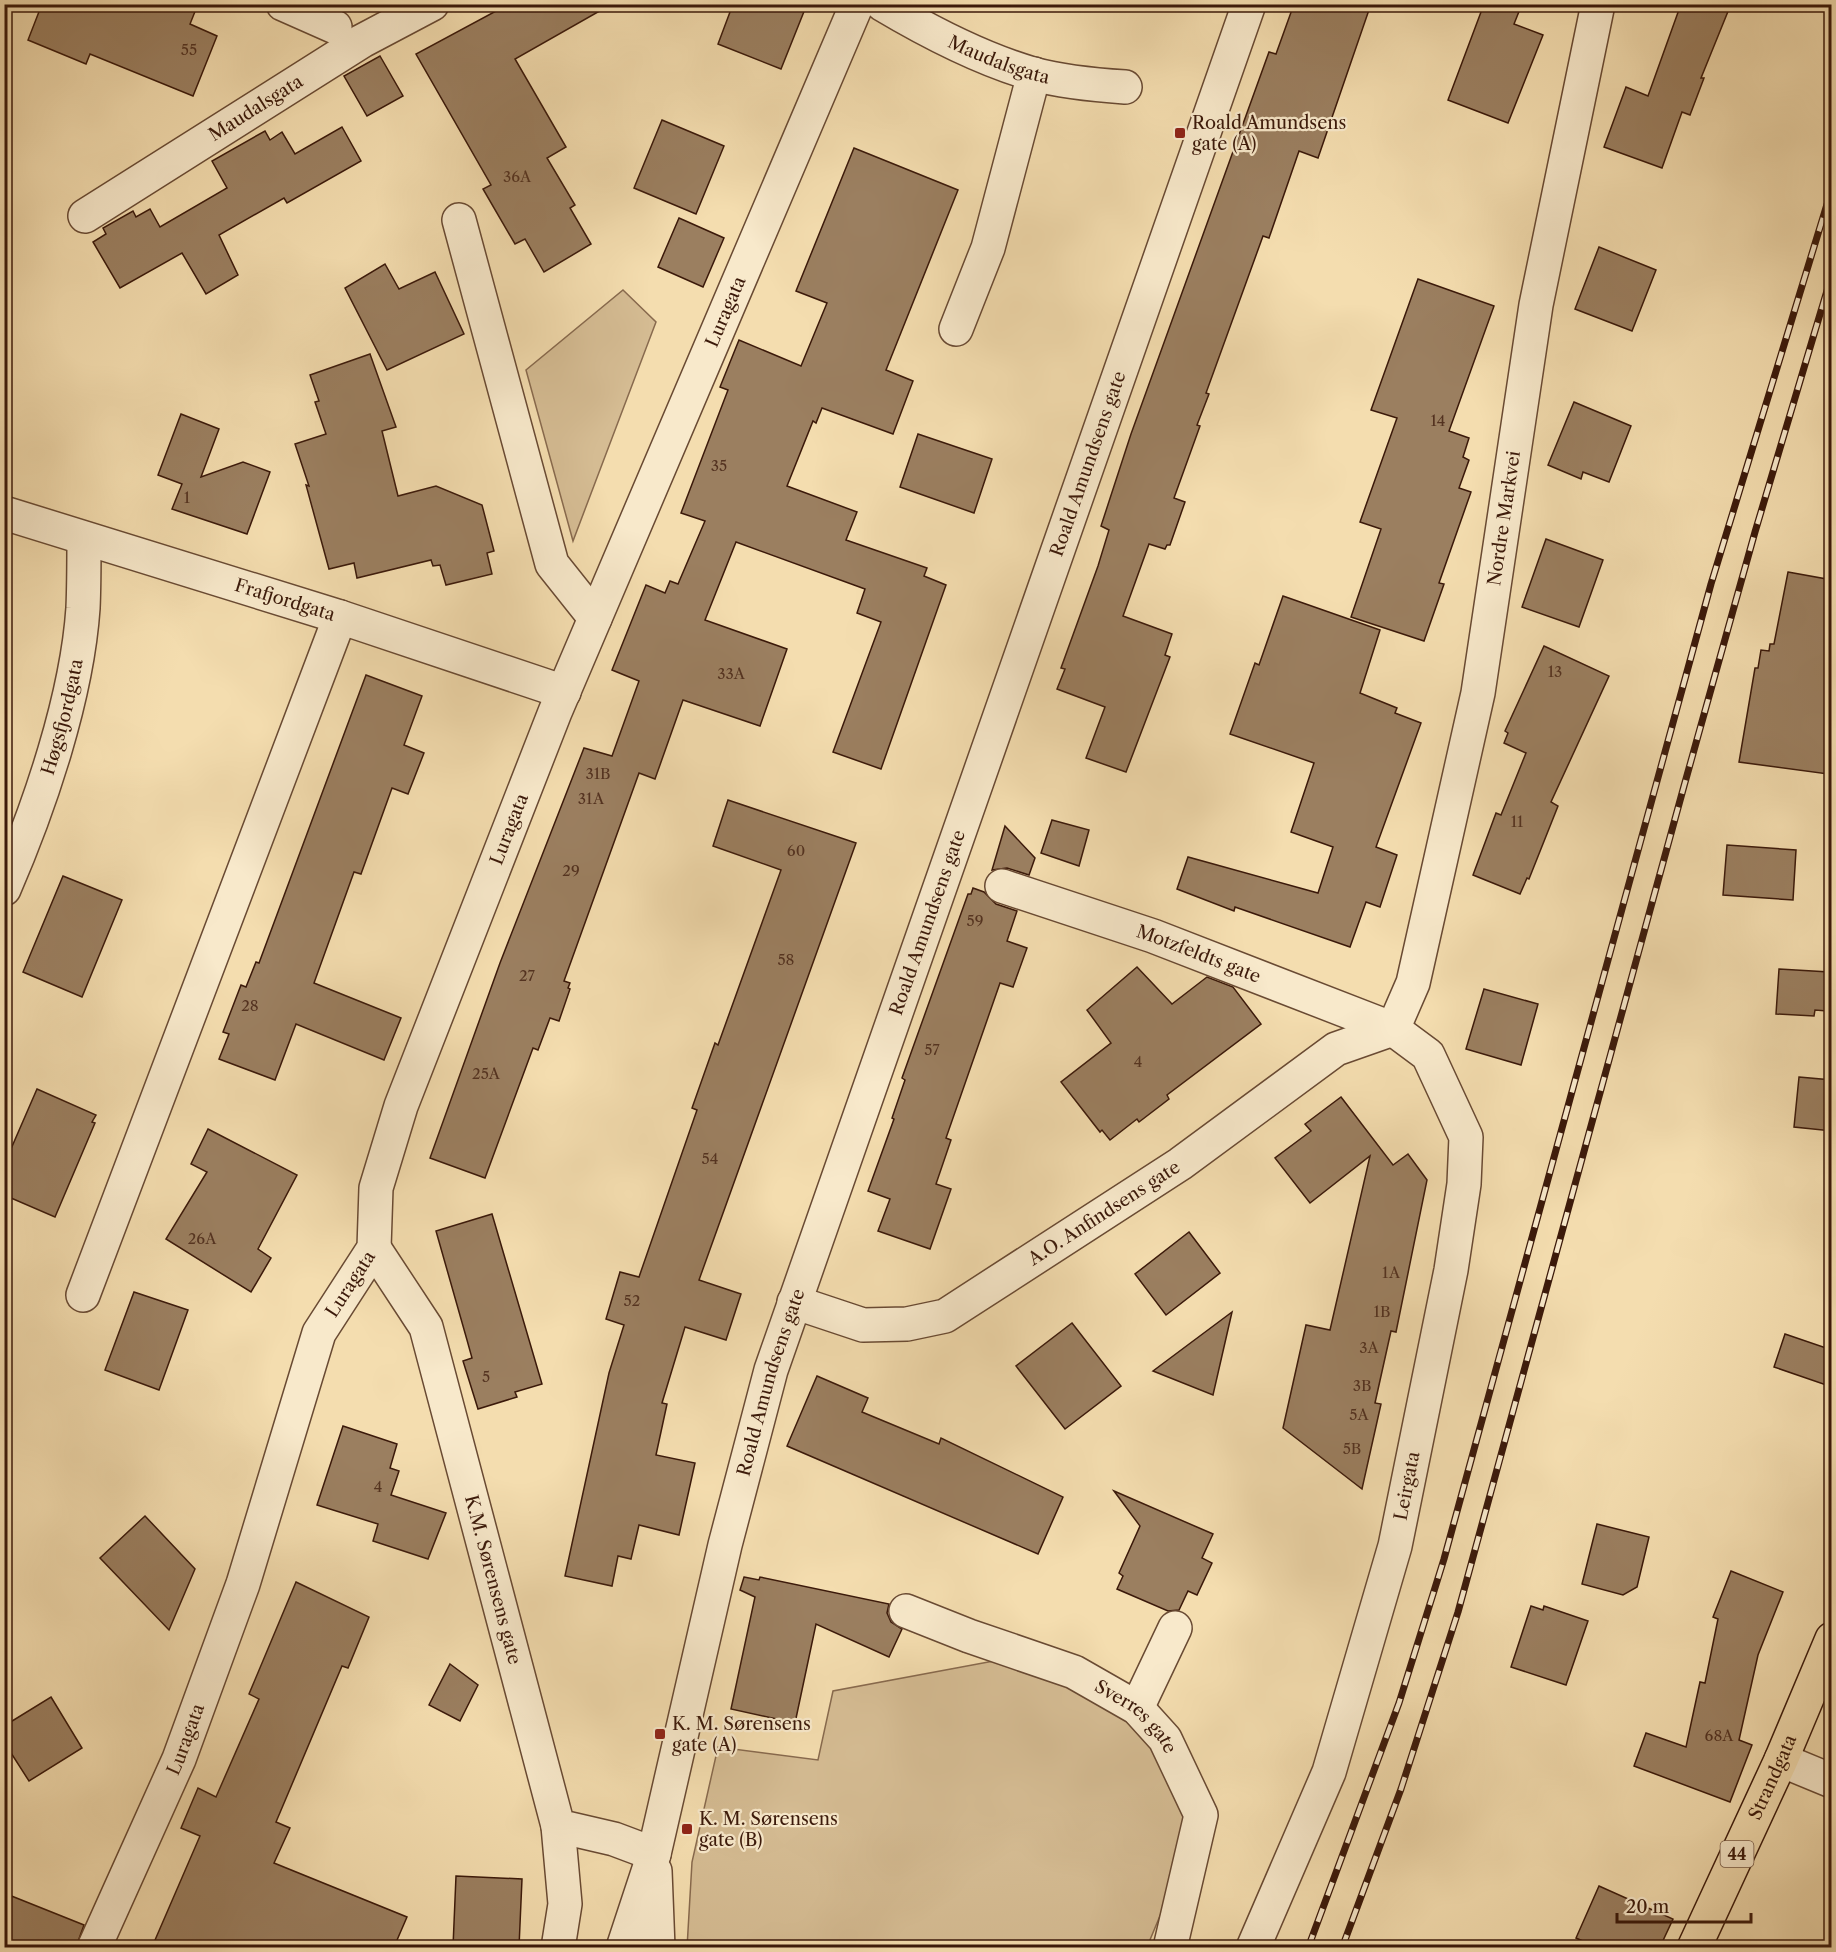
<svg xmlns="http://www.w3.org/2000/svg" width="1836" height="1952" font-family="'Libre Caslon Text',serif">
<style>
.green{fill:#d5bc93;stroke:#886a4e;stroke-width:1.5}
.building{fill:#9b7f60;stroke:#3b190a;stroke-width:1.5}
.lines{fill:none;stroke-linecap:round;stroke-linejoin:round}
.minor-casing{stroke:#694a33;stroke-width:36}
.major-casing{stroke:#3b190a;stroke-width:36}
.minor{stroke:#f8e9cb;stroke-width:33}
.major{stroke:#f4ddaf;stroke-width:33}
.rail-casing{stroke:#3b190a;stroke-width:7}
.rail{stroke:#f8e9cb;stroke-width:4.5;stroke-dasharray:14;stroke-linecap:butt}
.poi-dot{fill:#8f2418;stroke:#f8e9cb;stroke-width:2}
.labels{text-anchor:middle;stroke-width:4.5;stroke-linejoin:round;paint-order:stroke}
.number-label{font-size:15px;fill:#533220}
.shield{fill:#f8e9cb;stroke:#745744;stroke-width:1.5}
.shield-label{font-size:16px;font-weight:bold;fill:#3b190a}
.street-label{font-size:18px;fill:#3b190a;stroke:#f8e9cb}
.poi-label{font-size:18px;fill:#3b190a;stroke:#f8e9cb;text-anchor:start}
</style>
<rect width="100%" height="100%" fill="#f4ddaf"/>
<filter id="stains"><feTurbulence type="fractalNoise" baseFrequency=".00333" numOctaves="4"/><feColorMatrix values="0 0 0 0 .2 0 0 0 0 .09 0 0 0 0 .02 0 0 0 .5 -.17"/></filter>
<radialGradient id="worn" r=".72"><stop offset=".6" stop-color="#630" stop-opacity="0"/><stop offset="1" stop-color="#630" stop-opacity=".3"/></radialGradient>
<g class="green">
<path d="M623,290L656,322L573,541L526,370Z"/>
<path d="M999,1660L1060,1681L1136,1724L1169,1771L1192,1839L1147,1947L687,1948L692,1862L718,1747L818,1760L833,1691Z"/>
</g>
<g class="building">
<path d="M42,4H198L190,24L217,36L193,96L90,54L86,64L28,40Z"/>
<path d="M509,4H612L515,59L566,147L547,158L575,205L570,208L591,244L544,272L525,239L515,244L483,189L491,185L416,54Z"/>
<path d="M733,4H807L781,69L718,44Z"/>
<path d="M1294,4H1371L1318,158L1299,151L1269,238L1263,236L1206,393L1209,394L1197,425L1200,426L1174,498L1185,502L1170,545H1167L1165,549L1149,544L1123,616L1172,634L1165,655L1170,657L1126,772L1086,758L1105,707L1057,689L1065,669L1061,668L1098,566L1109,530L1101,526L1131,434L1269,52L1276,54Z"/>
<path d="M1484,4H1522L1514,24L1543,35L1508,123L1448,100Z"/>
<path d="M1681,4H1731L1701,78H1704L1690,115L1682,112L1662,168L1604,147L1626,87L1648,96Z"/>
<path d="M380,56L403,96L367,116L344,76Z"/>
<path d="M662,120L724,146L696,214L634,188Z"/>
<path d="M342,127L361,161L287,203L284,198L219,235L238,275L206,294L182,253L120,288L93,242L106,234L103,228L133,211L136,217L150,209L160,227L227,188L212,161L265,131L270,140L282,132L295,154Z"/>
<path d="M854,148L958,190L886,370L913,381L893,434L822,408L816,423L813,421L787,486L857,512L846,540L927,568L924,576L946,585L881,769L833,752L881,622L857,613L865,589L736,542L705,620L787,649L760,726L683,700L655,779L639,773L564,981L570,983L568,988L570,989L559,1021L550,1018L538,1050L533,1048L485,1178L430,1158L500,963L584,748L612,756L639,681L612,670L646,585L665,593L670,581L678,584L705,521L681,513L728,390L720,387L739,340L801,366L827,303L796,291Z"/>
<path d="M679,218L724,238L703,287L658,267Z"/>
<path d="M1599,247L1656,270L1632,331L1575,309Z"/>
<path d="M385,264L399,289L435,272L464,334L387,370L345,288Z"/>
<path d="M1418,279L1494,306L1449,431L1469,438L1463,457L1469,460L1459,488L1471,492L1439,583L1444,584L1424,641L1351,617L1381,529L1360,522L1397,418L1371,410Z"/>
<path d="M370,354L396,427L382,431L398,496L436,486L482,505L494,551L487,553L492,574L446,585L440,565L433,566L431,560L357,578L354,563L329,569L306,485L309,486L295,444L326,434L315,402L319,401L310,375Z"/>
<path d="M1574,402L1631,426L1609,482L1583,472L1581,479L1548,465Z"/>
<path d="M181,414L219,429L201,477L243,462L270,472L247,534L172,509L182,484L158,475Z"/>
<path d="M918,434L992,459L974,513L900,487Z"/>
<path d="M1546,539L1603,560L1579,627L1522,607Z"/>
<path d="M1788,572L1832,580V747L1828,774L1739,762L1755,668H1758L1761,650L1769,651L1770,644H1774Z"/>
<path d="M1283,596L1380,630L1360,693L1397,708L1395,713L1421,723L1376,847L1397,855L1380,907L1366,902L1350,947L1235,907L1234,911L1177,889L1188,857L1318,893L1333,847L1291,832L1314,763L1230,734L1255,663L1259,665Z"/>
<path d="M1544,646L1609,676L1551,802L1558,806L1529,879L1527,878L1520,894L1473,875L1496,813L1501,815L1526,753L1504,743L1508,733L1505,731Z"/>
<path d="M366,675L422,696L404,745L424,753L408,794L392,788L361,874L354,872L314,983L401,1018L384,1060L296,1024L275,1080L219,1059L229,1034L223,1032L241,985L246,987L256,962L259,963Z"/>
<path d="M728,800L856,843L699,1280L741,1294L726,1340L685,1327L662,1403L667,1404L656,1455L695,1463L679,1535L639,1525L631,1559L618,1556L612,1586L565,1576L609,1373L624,1325L606,1319L620,1272L639,1277L697,1110L692,1108L715,1043L718,1045L781,870L713,846Z"/>
<path d="M1052,820L1089,830L1079,866L1041,853Z"/>
<path d="M1005,826L1035,858L1029,875L1007,868L992,870Z"/>
<path d="M1727,845L1796,850L1793,900L1723,895Z"/>
<path d="M63,876L122,900L82,997L23,972Z"/>
<path d="M973,888L984,892L996,904L1017,911L1007,941L1027,948L1013,987L1000,983L946,1138L951,1140L936,1184L951,1189L930,1249L878,1231L890,1199L868,1191L894,1119L892,1118L905,1080L902,1078L968,894H971Z"/>
<path d="M1137,967L1172,1004L1207,977L1233,987L1261,1024L1167,1095L1169,1099L1139,1122L1137,1119L1110,1140L1102,1130L1100,1132L1061,1082L1111,1043L1087,1010Z"/>
<path d="M1779,969L1829,972L1827,1011L1815,1010L1814,1016L1776,1014Z"/>
<path d="M1484,989L1538,1004L1521,1065L1466,1049Z"/>
<path d="M1799,1077L1832,1080V1131L1794,1127Z"/>
<path d="M37,1089L96,1115L92,1122L95,1123L55,1217L4,1195V1165Z"/>
<path d="M1341,1097L1393,1165L1408,1154L1427,1180L1396,1332L1391,1331L1375,1403L1381,1404L1362,1489L1283,1428L1306,1325L1330,1330L1370,1156L1310,1203L1275,1158L1311,1131L1305,1124Z"/>
<path d="M208,1129L297,1175L258,1249L271,1258L251,1292L166,1239L207,1172L191,1164Z"/>
<path d="M492,1214L542,1384L515,1392L517,1397L478,1409L463,1361L472,1358L467,1340L436,1231Z"/>
<path d="M1189,1232L1220,1273L1166,1315L1135,1274Z"/>
<path d="M134,1292L188,1310L159,1390L105,1370Z"/>
<path d="M1232,1312L1213,1395L1153,1371Z"/>
<path d="M1072,1323L1121,1386L1065,1429L1016,1366Z"/>
<path d="M1785,1334L1832,1350V1387L1774,1367Z"/>
<path d="M817,1376L868,1398L862,1412L939,1444L941,1438L1063,1497L1038,1554L787,1446Z"/>
<path d="M343,1426L397,1444L390,1468L399,1471L391,1495L446,1513L428,1559L373,1541L378,1524L317,1505Z"/>
<path d="M1114,1491L1213,1534L1202,1558L1212,1563L1197,1595L1188,1591L1179,1610L1168,1611L1117,1589L1123,1576L1119,1573L1140,1526Z"/>
<path d="M145,1516L195,1569L169,1630L100,1558Z"/>
<path d="M1597,1524L1649,1537L1637,1587L1623,1595L1582,1584Z"/>
<path d="M1731,1571L1783,1592L1758,1655L1739,1740L1752,1745L1730,1802L1634,1766L1646,1733L1686,1747L1700,1682L1705,1683L1718,1619L1713,1617Z"/>
<path d="M744,1577L759,1580L760,1577L889,1604L887,1613L891,1622L902,1629L889,1657L816,1624L795,1723L731,1709L755,1597L740,1590Z"/>
<path d="M296,1582L369,1617L348,1668L342,1666L276,1822L290,1828L274,1863L407,1917L394,1947H152L200,1836L181,1828L198,1788L216,1797L259,1699L249,1694Z"/>
<path d="M1531,1606L1543,1610L1544,1606L1588,1621L1566,1685L1511,1667Z"/>
<path d="M450,1664L478,1685L460,1721L429,1705Z"/>
<path d="M51,1697L82,1748L29,1781L4,1742V1726Z"/>
<path d="M456,1876L522,1879L519,1947H453Z"/>
<path d="M1599,1886L1673,1919L1660,1947H1596L1576,1938Z"/>
<path d="M4,1893L84,1925L76,1947H4Z"/>
</g>
<g class="lines">
<g class="minor-casing">
<g id="minor">
<path d="M283,4L335,27"/>
<path id="s1" d="M882,4C929,32 981,59 1033,74C1063,82 1095,85 1125,87"/>
<path id="s2" d="M85,216L362,41L432,4"/>
<path d="M459,220L552,564L595,618"/>
<path d="M956,329L988,248L1034,74"/>
<path id="s3" d="M4,513L340,617L564,692"/>
<path id="s4" d="M1002,886L1153,936L1393,1029L1428,1055L1466,1137L1464,1184L1451,1270L1395,1546L1329,1772L1253,1948"/>
<path id="s5" d="M4,889C40,806 77,697 83,608C84,585 84,562 84,539"/>
<path id="s6" d="M1393,1029L1413,983L1478,693L1536,305L1598,4"/>
<path id="s7" d="M374,1248L426,1327L558,1826L614,1839L654,1854"/>
<path d="M83,1295L340,617"/>
<path id="s8" d="M794,1302L863,1325L907,1324L945,1316L1180,1164L1336,1049L1393,1029"/>
<path id="s9" d="M906,1611L969,1636L1074,1672L1137,1708L1165,1739L1201,1815L1170,1948"/>
<path d="M1137,1708L1175,1628"/>
<path d="M1781,1760L1832,1781"/>
<path d="M655,1871L658,1948"/>
<path id="s10" d="M94,1948L179,1759L243,1584L319,1333L374,1248L376,1188L401,1106L555,712L857,4"/>
<path d="M558,1948L565,1904L558,1826"/>
<path id="s11" d="M623,1948L654,1854L725,1545L771,1370L1249,4"/>
</g>
</g>
<g class="major-casing">
<g id="major">
<path id="s12" d="M1694,1948L1781,1760L1832,1639"/>
</g>
</g>
<use href="#minor" class="minor"/>
<use href="#major" class="major"/>
<g class="rail-casing">
<g id="rail">
<path d="M1308,1948L1399,1703L1444,1559L1711,584L1832,188"/>
<path d="M1342,1948L1401,1789L1458,1612L1684,786L1755,532L1832,274"/>
</g>
</g>
<use href="#rail" class="rail"/>
</g>
<g class="poi-dot">
<rect x="1174" y="127" width="12" height="12" rx="3"/>
<rect x="654" y="1728" width="12" height="12" rx="3"/>
<rect x="681" y="1823" width="12" height="12" rx="3"/>
</g>
<g class="labels">
<g class="number-label">
<text x="189" y="55">55</text>
<text x="517" y="182">36A</text>
<text x="1438" y="426">14</text>
<text x="719" y="471">35</text>
<text x="187" y="503">1</text>
<text x="1555" y="677">13</text>
<text x="731" y="679">33A</text>
<text x="598" y="779">31B</text>
<text x="591" y="804">31A</text>
<text x="1517" y="827">11</text>
<text x="796" y="856">60</text>
<text x="571" y="876">29</text>
<text x="975" y="926">59</text>
<text x="786" y="965">58</text>
<text x="527" y="981">27</text>
<text x="250" y="1011">28</text>
<text x="932" y="1055">57</text>
<text x="1138" y="1067">4</text>
<text x="486" y="1079">25A</text>
<text x="710" y="1164">54</text>
<text x="202" y="1244">26A</text>
<text x="1391" y="1278">1A</text>
<text x="632" y="1306">52</text>
<text x="1382" y="1317">1B</text>
<text x="1369" y="1353">3A</text>
<text x="486" y="1382">5</text>
<text x="1362" y="1391">3B</text>
<text x="1359" y="1420">5A</text>
<text x="1352" y="1454">5B</text>
<text x="378" y="1492">4</text>
<text x="1719" y="1741">68A</text>
</g>
<rect class="shield" x="1720.5" y="1841" width="33" height="26" rx="4.5"/>
<g class="shield-label">
<text x="1737" y="1860">44</text>
</g>
<g class="street-label">
<text dy="6" stroke="none"><textPath href="#s1" startOffset="130">Maudalsgata</textPath></text>
<text dy="6" stroke="none"><textPath href="#s2" startOffset="202">Maudalsgata</textPath></text>
<text dy="6" stroke="none"><textPath href="#s10" startOffset="1761">Luragata</textPath></text>
<text dy="6" stroke="none"><textPath href="#s11" startOffset="1557">Roald Amundsens gate</textPath></text>
<text dy="6" stroke="none"><textPath href="#s6" startOffset="524">Nordre Markvei</textPath></text>
<text dy="6" stroke="none"><textPath href="#s3" startOffset="294">Frafjordgata</textPath></text>
<text dy="6" stroke="none"><textPath href="#s5" startOffset="182">Høgsfjordgata</textPath></text>
<text dy="6" stroke="none"><textPath href="#s10" startOffset="1200">Luragata</textPath></text>
<text dy="6" stroke="none"><textPath href="#s11" startOffset="1071">Roald Amundsens gate</textPath></text>
<text dy="6" stroke="none"><textPath href="#s4" startOffset="208">Motzfeldts gate</textPath></text>
<text dy="6" stroke="none"><textPath href="#s8" startOffset="345">A.O. Anfindsens gate</textPath></text>
<text dy="6" stroke="none"><textPath href="#s10" startOffset="714">Luragata</textPath></text>
<text dy="6" stroke="none"><textPath href="#s11" startOffset="585">Roald Amundsens gate</textPath></text>
<text transform="translate(1407 1486) rotate(-79)" y="6">Leirgata</text>
<text dy="6" stroke="none"><textPath href="#s7" startOffset="356">K.M. Sørensens gate</textPath></text>
<text dy="6" stroke="none"><textPath href="#s9" startOffset="256">Sverres gate</textPath></text>
<text dy="6" stroke="none"><textPath href="#s10" startOffset="228">Luragata</textPath></text>
<text dy="6" stroke="none"><textPath href="#s12" startOffset="188">Strandgata</textPath></text>
</g>
<g class="poi-label">
<text x="1192" y="129">Roald Amundsens<tspan x="1192" dy="21">gate (A)</tspan></text>
<text x="672" y="1730">K. M. Sørensens<tspan x="672" dy="21">gate (A)</tspan></text>
<text x="699" y="1825">K. M. Sørensens<tspan x="699" dy="21">gate (B)</tspan></text>
</g>
</g>
<rect width="1836" height="1952" fill="none" stroke="#f4ddaf" stroke-width="24"/>
<rect x="6" y="6" width="1824" height="1940" fill="none" stroke="#3b190a" stroke-width="3"/>
<rect x="12" y="12" width="1812" height="1928" fill="none" stroke="#3b190a" stroke-width="1.5"/>
<path d="M1617 1913v9h134v-9" fill="none" stroke="#3b190a" stroke-width="3"/>
<text x="1626" y="1913" font-size="18" fill="#3b190a" stroke="#f8e9cb" stroke-width="4.5" paint-order="stroke">20 m</text>
<rect width="100%" height="100%" filter="url(#stains)"/>
<rect width="100%" height="100%" fill="url(#worn)"/>
</svg>
